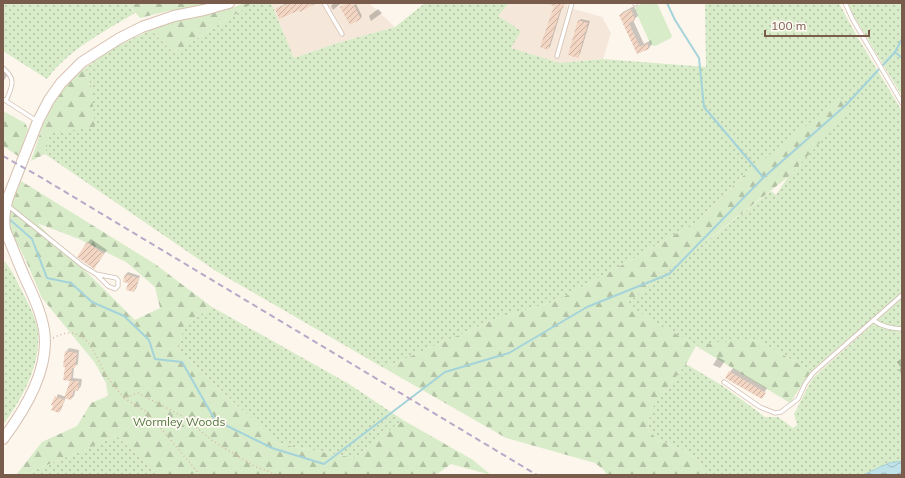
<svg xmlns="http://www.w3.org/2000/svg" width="905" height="478" font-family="Mulish,sans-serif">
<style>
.residential{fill:#f5e8da}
.grass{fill:url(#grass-dots)}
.forest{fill:url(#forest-firs);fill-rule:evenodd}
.pitch{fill:#d8ecc9}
.water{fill:url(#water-waves);stroke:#a5d3da}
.shadow{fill:#0003}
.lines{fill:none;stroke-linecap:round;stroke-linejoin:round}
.stream{stroke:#a5d3da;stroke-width:2}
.building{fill:url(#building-hatch)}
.lane-casing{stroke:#d1beb0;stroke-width:5}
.secondary-casing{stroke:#d6c0b0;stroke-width:12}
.path{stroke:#d9b8a5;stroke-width:1.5;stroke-dasharray:1 3;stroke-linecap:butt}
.lane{stroke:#fff;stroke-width:3.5}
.secondary{stroke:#fff;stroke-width:10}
.rail{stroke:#b9a8c9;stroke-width:2;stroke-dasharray:6 4;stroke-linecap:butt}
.labels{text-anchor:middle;stroke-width:3.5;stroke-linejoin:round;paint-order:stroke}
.park-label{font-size:12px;fill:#537a41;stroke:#fffaf3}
</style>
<defs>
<pattern id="grass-dots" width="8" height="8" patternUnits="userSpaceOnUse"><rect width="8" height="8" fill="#d8ecc9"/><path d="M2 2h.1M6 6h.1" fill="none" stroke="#b4c2a5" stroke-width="1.8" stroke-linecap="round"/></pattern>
<pattern id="forest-firs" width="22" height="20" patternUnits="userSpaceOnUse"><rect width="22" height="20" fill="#d8ecc9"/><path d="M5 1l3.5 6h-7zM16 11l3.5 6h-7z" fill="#b4c2a5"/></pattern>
<pattern id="water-waves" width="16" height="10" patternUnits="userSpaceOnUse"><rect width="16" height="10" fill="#bfe3e8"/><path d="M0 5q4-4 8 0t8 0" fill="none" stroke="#a0bbbe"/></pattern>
<pattern id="building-hatch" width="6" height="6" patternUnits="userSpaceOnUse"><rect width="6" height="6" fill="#f3d5c3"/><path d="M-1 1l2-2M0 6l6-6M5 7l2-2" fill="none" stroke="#cab0a1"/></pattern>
</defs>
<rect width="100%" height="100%" fill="#fdf6ec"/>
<g class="residential">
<path d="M271,3H369L395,27L334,44L294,58Z"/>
<path d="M509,3H568L567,7L602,17L611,33L603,59L560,63L510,48L498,16Z"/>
</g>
<g class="grass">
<path d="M3,3H127L135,13C104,32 69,49 47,79L3,51Z"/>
<path d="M253,3H271L294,58L334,44L395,27L425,3H509L498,16L521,31L511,48L560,63L603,59L706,67L705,4L839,3L855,33L902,111V293L811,371L757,340L696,346L625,304L771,191L776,195L788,177L848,111L742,177L698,221L624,264L556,301L498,318L384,368L216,271L45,154L50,133L91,87L85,68L115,47L151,30L174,53Z"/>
<path d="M848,3H902V96L852,13Z"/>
<path d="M3,260C12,269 16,280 22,291C28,303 36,318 38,331C41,365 22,399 3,425Z"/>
<path d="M902,298V461L889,463L863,475H705L699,460L683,450L659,441L649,431L648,424L651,409L686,364L723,386L765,417H778L793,428L797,425L794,414C801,402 806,388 814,377Z"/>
<path d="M212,307L349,384L403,420L355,458L278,444L178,350L184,325Z"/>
<path d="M117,436L158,475H23Z"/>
</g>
<g class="forest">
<path d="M127,3H213L201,7L168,11L140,18Z"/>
<path d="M244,3H253L174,53L151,30L173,21L196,18L232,8Z"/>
<path d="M85,68L91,87L95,127L50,133L45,154L31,161C41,134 47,100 70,79C75,75 80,72 85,68Z"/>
<path d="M842,100L849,111L788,177L626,304L696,346L717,342L757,340L811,371L790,403L696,346L686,364L651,409L648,424L649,431L659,441L683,450L699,460L705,475H607L604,470L595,463L506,438L384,368L498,318L556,301L624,264L698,221L742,177L837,101Z"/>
<path d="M3,111L25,123L28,129L18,156L3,146Z"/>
<path d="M21,181L155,264L212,307L184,325L178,350L278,444L355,458L403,420L473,460L491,475L451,464L436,475H158L117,436L23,475H16L42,442L77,426L91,403L108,396L106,383L95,363L42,298L27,263L10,229L9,220L12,204ZM37,223L79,239L126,262L155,287L160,308L135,320Z"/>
</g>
<path class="pitch" d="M644,3H657L672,36L671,38L655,46L651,45L635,10L636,6Z"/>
<path class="water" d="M902,461V475H863L889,463Z"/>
<g class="shadow">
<path d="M287,3H315L300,9H276Z"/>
<path d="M334,3H341L333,10L331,6Z"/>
<path d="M555,3H565L562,8L550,47L547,49Z"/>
<path d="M356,4L362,16L360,19L345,10Z"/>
<path d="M634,6L638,16L633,20L644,44L651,40L652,44L649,48L638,53L620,15L623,12Z"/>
<path d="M378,9L382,13L371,21L369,16Z"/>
<path d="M581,19L590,21L580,54L578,57L579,21Z"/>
<path d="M3,71L8,74L3,82Z"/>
<path d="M91,239L107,250L94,267L87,243Z"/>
<path d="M128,272L140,276L136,289L134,291L129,283L124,281L126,274Z"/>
<path d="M69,348L79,350L78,364L74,367L73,378L82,379L81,386L78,390L76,389L74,396L71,399L66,397L61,410L59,412L53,405L58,394L66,397L71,380L66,352Z"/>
<path d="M718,357L725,361L720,368L713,365Z"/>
<path d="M902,358V375L899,370L901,368L897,362Z"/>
<path d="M733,368L767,388L763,395L730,372Z"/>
</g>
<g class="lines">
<g class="stream">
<path d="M667,3L675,20L699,58L704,107L763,177"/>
<path d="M895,52L902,58"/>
<path d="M8,218L32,239L47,278L71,283L92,302L124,316L149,340L155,359L182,362L215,420L272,448L324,464L445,372L509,353L587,307L669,274L763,178L846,105L895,52L902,39"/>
</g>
</g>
<g class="building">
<path d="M290,3H317L300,12V10L279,19L275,9Z"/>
<path d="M348,3H351L352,6L354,5L361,19L350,25L340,7Z"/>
<path d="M548,3H564L563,9L561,8L548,50L540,47L554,6L548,4Z"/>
<path d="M631,9L635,20L629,23L640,47L647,43L649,49L637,54L619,15Z"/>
<path d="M578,20L588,23L578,58L568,55Z"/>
<path d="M87,242L104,254L94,269L77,257Z"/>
<path d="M125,274L139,278L134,292L126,290L128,283L123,282Z"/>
<path d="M65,351L77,353L75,368H72L71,381H79L78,391L74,390L71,400L64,398L70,381L63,380L65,367H63Z"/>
<path d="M729,371L766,393L762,399L725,378Z"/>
<path d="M55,396L65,400L59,413L51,410L53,406L51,405Z"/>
</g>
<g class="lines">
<g class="lane-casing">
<g id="lane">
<path d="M324,3L342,34"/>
<path d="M635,3V4"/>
<path d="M845,3L853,20L902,103"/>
<path d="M557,56L572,3"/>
<path d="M3,68C17,80 12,86 6,101"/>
<path d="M3,99L37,121"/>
<path d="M7,205L83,266L96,274L116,278L118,280V286L115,289L108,286L96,274"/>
<path d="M873,320C882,327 891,328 902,329"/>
<path d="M724,382L760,407L775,413L781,412L798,399L805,384L813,373L902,295"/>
</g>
</g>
<g class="secondary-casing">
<path id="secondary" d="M3,439C25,410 50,368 44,330C41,312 33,295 25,278C18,262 12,246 5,230C3,218 5,207 9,195L38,121L49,100L61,83L82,62L120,38L142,27L174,16L204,10L229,3"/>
</g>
<g class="path">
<path d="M53,338C85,321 93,351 105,373C110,382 118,390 124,398L138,393L182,416L213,441L254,466L278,475"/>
<path d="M124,398L147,412L200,475"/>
</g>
<use href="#lane" class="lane"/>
<use href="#secondary" class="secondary"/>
<path class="rail" d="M3,156L42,178L537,475"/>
</g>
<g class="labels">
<g class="park-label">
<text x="179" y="426">Wormley Woods</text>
</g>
</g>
<rect width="905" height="478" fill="none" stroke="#7a5c4d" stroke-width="8"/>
<path d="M765 30v6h104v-6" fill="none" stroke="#7a5c4d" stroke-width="2"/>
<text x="771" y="30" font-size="12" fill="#7a5c4d" stroke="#fffaf3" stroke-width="3" paint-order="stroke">100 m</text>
</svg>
